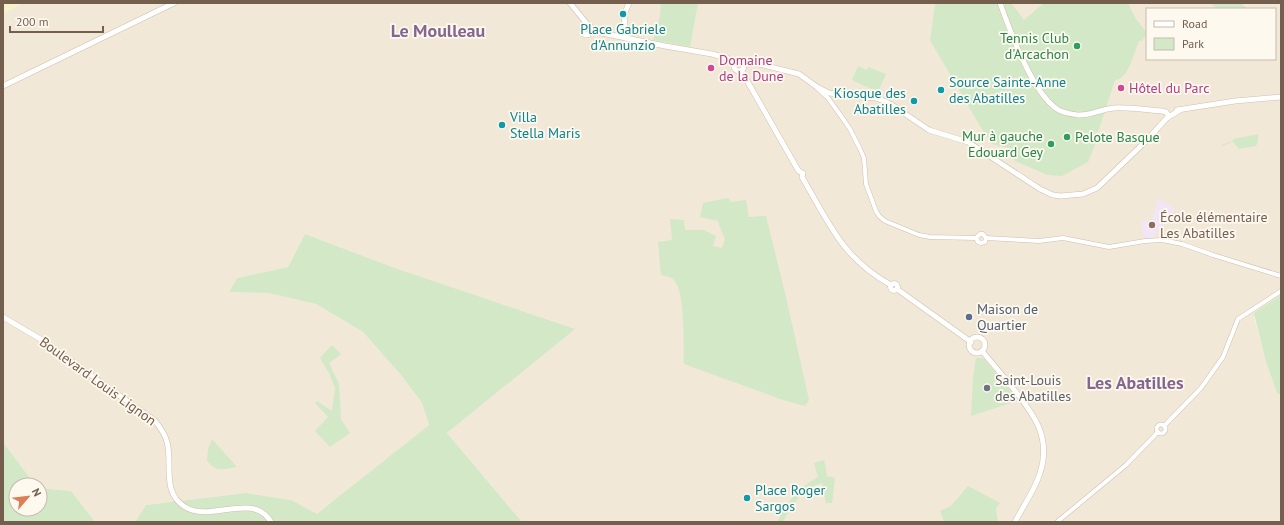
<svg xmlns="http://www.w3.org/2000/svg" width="1284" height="525" font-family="'PT Sans',sans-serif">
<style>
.residential{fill:#f2e8d7;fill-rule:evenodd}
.education{fill:#f2e5f8}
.green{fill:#d2e8c7}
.sand{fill:#f8f0c6}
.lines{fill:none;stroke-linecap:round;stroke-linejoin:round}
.tertiary-casing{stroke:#cdbeaf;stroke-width:5}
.secondary-casing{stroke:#cfbfad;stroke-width:6}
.tertiary{stroke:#fff;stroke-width:4}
.secondary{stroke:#fff;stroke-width:5}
.culture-dot{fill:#0f9aa8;stroke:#fef9ef;stroke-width:1.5}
.leisure-dot{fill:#2e9e5b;stroke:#fef9ef;stroke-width:1.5}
.hotel-dot{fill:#d1479c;stroke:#fef9ef;stroke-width:1.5}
.education-dot{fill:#8d6e63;stroke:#fef9ef;stroke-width:1.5}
.service-dot{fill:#5c6f8a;stroke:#fef9ef;stroke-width:1.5}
.worship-dot{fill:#6b7280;stroke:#fef9ef;stroke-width:1.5}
.labels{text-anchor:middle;stroke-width:3.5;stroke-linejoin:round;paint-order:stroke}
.culture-label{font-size:14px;fill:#0d838f;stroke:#fef9ef;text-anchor:start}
.leisure-label{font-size:14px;fill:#27864d;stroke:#fef9ef;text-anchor:end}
.hotel-label{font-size:14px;fill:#b23c85;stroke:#fef9ef;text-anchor:start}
.education-label{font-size:14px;fill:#785e54;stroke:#fef9ef;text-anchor:start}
.service-label{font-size:14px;fill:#4e5e75;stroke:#fef9ef;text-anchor:start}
.worship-label{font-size:14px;fill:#5b616d;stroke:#fef9ef;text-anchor:start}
.street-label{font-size:14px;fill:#745e4e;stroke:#fef9ef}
.district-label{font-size:18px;font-weight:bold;fill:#856690;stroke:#fef9ef}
</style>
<rect width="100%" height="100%" fill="#fbf5e9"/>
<path class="residential" d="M22,3H935L930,40L1077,83L996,3H1281V295L1255,312L1254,317L1266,362L1277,393L1281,395V522H522L447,433L574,329L395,268L305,234L288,267L237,278L229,292L268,293L316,304L363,332L401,375L422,403L429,425L317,515L291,500L246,493L146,505L135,522H95L71,491L40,488V485H35L3,442V14ZM1147,9H1275V59H1147Z"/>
<path class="education" d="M1158,199L1175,209L1153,237L1145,238L1144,237L1141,221L1152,220Z"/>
<g class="green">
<path d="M661,3H698L690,47L653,40L660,16Z"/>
<path d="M935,3H1011L1024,20L1044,3H1128L1136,19L1147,33L1142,41H1139C1134,52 1129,79 1115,80L1098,132L1093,131L1099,135L1088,162L1062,176L1048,175L1015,161L1008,148L992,144L980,126L930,40Z"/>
<path d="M1211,3H1241L1247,9H1217Z"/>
<path d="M858,66L867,70L868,67L886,74L878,92L852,80Z"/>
<path d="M1258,134V141L1256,146L1239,149L1233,142L1221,146V145L1233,141V139Z"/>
<path d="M728,198L731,202L746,200L749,217L766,216L785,293L809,400L805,406L783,400L684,364C683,346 686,290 673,279C669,276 665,276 661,275L658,242L672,240L670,219L684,220L685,230H704L716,236L713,246L722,248L725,239L721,230L718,221L700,217L703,203Z"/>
<path d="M305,234L395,268L575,329L447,433L522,522H135L146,505L246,493L291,500L317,514L429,425L422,403L401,375L363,332L316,304L268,293L229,292L237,278L288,267Z"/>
<path d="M1281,295V395L1277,393L1266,362L1254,314L1255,312Z"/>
<path d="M332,345L341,354L329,363L339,384L341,419L350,433L330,447L315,431L328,417L315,403L317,401L332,411L335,388L329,373L320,358Z"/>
<path d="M976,358H983L1016,397L1017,401L971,416L973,378Z"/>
<path d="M212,439L237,467C223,469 217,473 207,461L208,449Z"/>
<path d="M3,442L35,485H16V509H40V488L71,491L95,522H3Z"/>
<path d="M824,460L827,476L835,478L832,503H826L822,483C818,485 813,486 810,488C798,496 789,510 783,522H777C788,501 797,489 818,477L814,463Z"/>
<path d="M968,486L1000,503L996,508L998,522H944L940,511L951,506Z"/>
</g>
<path class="sand" d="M3,3H22L3,14Z"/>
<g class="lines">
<g class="tertiary-casing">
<g id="tertiary">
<path d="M817,88L828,98L841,116L850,129L860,149L864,158L866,184L876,211L879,216L885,221L919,235L930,237L976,238"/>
<path d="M976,238L978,242L981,243L985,242L986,238"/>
<path d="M976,238L980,234H983L986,238"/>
<path d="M986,238L1039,241L1063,238L1109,247L1145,241L1162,240L1182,244L1213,255L1281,276"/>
<circle cx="1161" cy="429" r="4.5"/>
<path d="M1164,426L1201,388L1223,357L1238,319L1281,291"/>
<path d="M1057,522L1126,465L1158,432"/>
</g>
</g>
<g class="secondary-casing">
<g id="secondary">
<path d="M570,3L588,25L592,28V31L665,46L712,54L729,59L734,63"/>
<path d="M1000,3C1010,31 1032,92 1057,109C1063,113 1071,114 1078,115C1090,116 1101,109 1114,108C1130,107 1146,110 1162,111L1166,112L1169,116"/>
<path d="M588,25H585L582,28L585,35H588L592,31"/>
<path d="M626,38L624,15L629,3"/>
<circle cx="739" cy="66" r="5"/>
<path d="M743,65L755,63L799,74L817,87L829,93L876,98L884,101L892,105L929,130L968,142L1040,189L1053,195L1061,196L1083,194L1097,188L1144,143L1167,118L1180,110"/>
<path d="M741,70L798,170L800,172L803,173L802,177C829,223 842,258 891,285"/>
<path d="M3,86L174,3"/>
<path d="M1177,110L1235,101L1281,97"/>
<circle cx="894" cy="287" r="3.5"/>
<path d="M897,289L971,342"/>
<path d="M3,317L42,340L155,421C160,427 165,434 167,442C173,464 161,492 185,507C211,523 253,491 271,522"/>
<circle cx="977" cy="345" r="8"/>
<path d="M982,351C992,363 1002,375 1012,387C1033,413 1052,437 1040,473C1035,490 1023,506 1015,522"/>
</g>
</g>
<use href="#tertiary" class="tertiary"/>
<use href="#secondary" class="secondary"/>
</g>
<g class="culture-dot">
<circle cx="623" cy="14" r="4"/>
<circle cx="941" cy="90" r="4"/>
<circle cx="914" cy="101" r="4"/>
<circle cx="502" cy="125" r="4"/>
<circle cx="747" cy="498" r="4"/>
</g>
<g class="leisure-dot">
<circle cx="1077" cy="46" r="4"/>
<circle cx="1067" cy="137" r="4"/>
<circle cx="1051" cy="144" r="4"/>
</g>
<g class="hotel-dot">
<circle cx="711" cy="68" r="4"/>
<circle cx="1121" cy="88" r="4"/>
</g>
<circle class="education-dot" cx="1152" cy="225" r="4"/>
<circle class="service-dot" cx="969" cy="317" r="4"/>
<circle class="worship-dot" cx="987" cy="388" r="4"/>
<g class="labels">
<g class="culture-label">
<text x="623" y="34" text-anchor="middle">Place Gabriele<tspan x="623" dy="16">d'Annunzio</tspan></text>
<text x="949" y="87">Source Sainte-Anne<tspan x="949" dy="16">des Abatilles</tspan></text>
<text x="906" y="98" text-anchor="end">Kiosque des<tspan x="906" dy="16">Abatilles</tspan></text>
<text x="510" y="122">Villa<tspan x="510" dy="16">Stella Maris</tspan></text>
<text x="755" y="495">Place Roger<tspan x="755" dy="16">Sargos</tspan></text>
</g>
<g class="leisure-label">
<text x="1069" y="43">Tennis Club<tspan x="1069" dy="16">d'Arcachon</tspan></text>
<text x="1043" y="141">Mur à gauche<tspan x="1043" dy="16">Edouard Gey</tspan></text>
<text x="1075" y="142" text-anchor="start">Pelote Basque</text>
</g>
<g class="hotel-label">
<text x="719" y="65">Domaine<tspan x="719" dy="16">de la Dune</tspan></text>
<text x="1129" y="93">Hôtel du Parc</text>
</g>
<g class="education-label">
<text x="1160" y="222">École élémentaire<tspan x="1160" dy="16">Les Abatilles</tspan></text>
</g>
<g class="service-label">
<text x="977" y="314">Maison de<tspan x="977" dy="16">Quartier</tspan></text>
</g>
<g class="worship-label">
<text x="995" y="385">Saint-Louis<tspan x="995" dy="16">des Abatilles</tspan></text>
</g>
<g class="street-label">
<text transform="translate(98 381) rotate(36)" y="5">Boulevard Louis Lignon</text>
</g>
<g class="district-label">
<text x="438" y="37">Le Moulleau</text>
<text x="1135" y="389">Les Abatilles</text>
</g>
</g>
<rect width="1284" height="525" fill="none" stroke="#745e4e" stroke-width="8"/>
<rect x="1146" y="8" width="130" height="52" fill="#fef9ef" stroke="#c7bbaf"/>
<rect x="1154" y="21" width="20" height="6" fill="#ffffff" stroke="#c7bbaf"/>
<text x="1182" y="28" font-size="12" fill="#745e4e">Road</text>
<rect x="1154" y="38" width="20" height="12" fill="#d2e8c7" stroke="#c7bbaf"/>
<text x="1182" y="48" font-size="12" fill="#745e4e">Park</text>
<g transform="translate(28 497) rotate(62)"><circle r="19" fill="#fef9ef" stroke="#c7bbaf"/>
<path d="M0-3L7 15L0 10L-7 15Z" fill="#dd7e56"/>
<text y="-6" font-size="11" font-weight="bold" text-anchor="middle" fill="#745e4e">N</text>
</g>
<path d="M10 26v6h93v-6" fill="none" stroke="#745e4e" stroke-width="2"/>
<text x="16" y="26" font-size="12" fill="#745e4e" stroke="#fef9ef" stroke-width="3" paint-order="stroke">200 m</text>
</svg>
